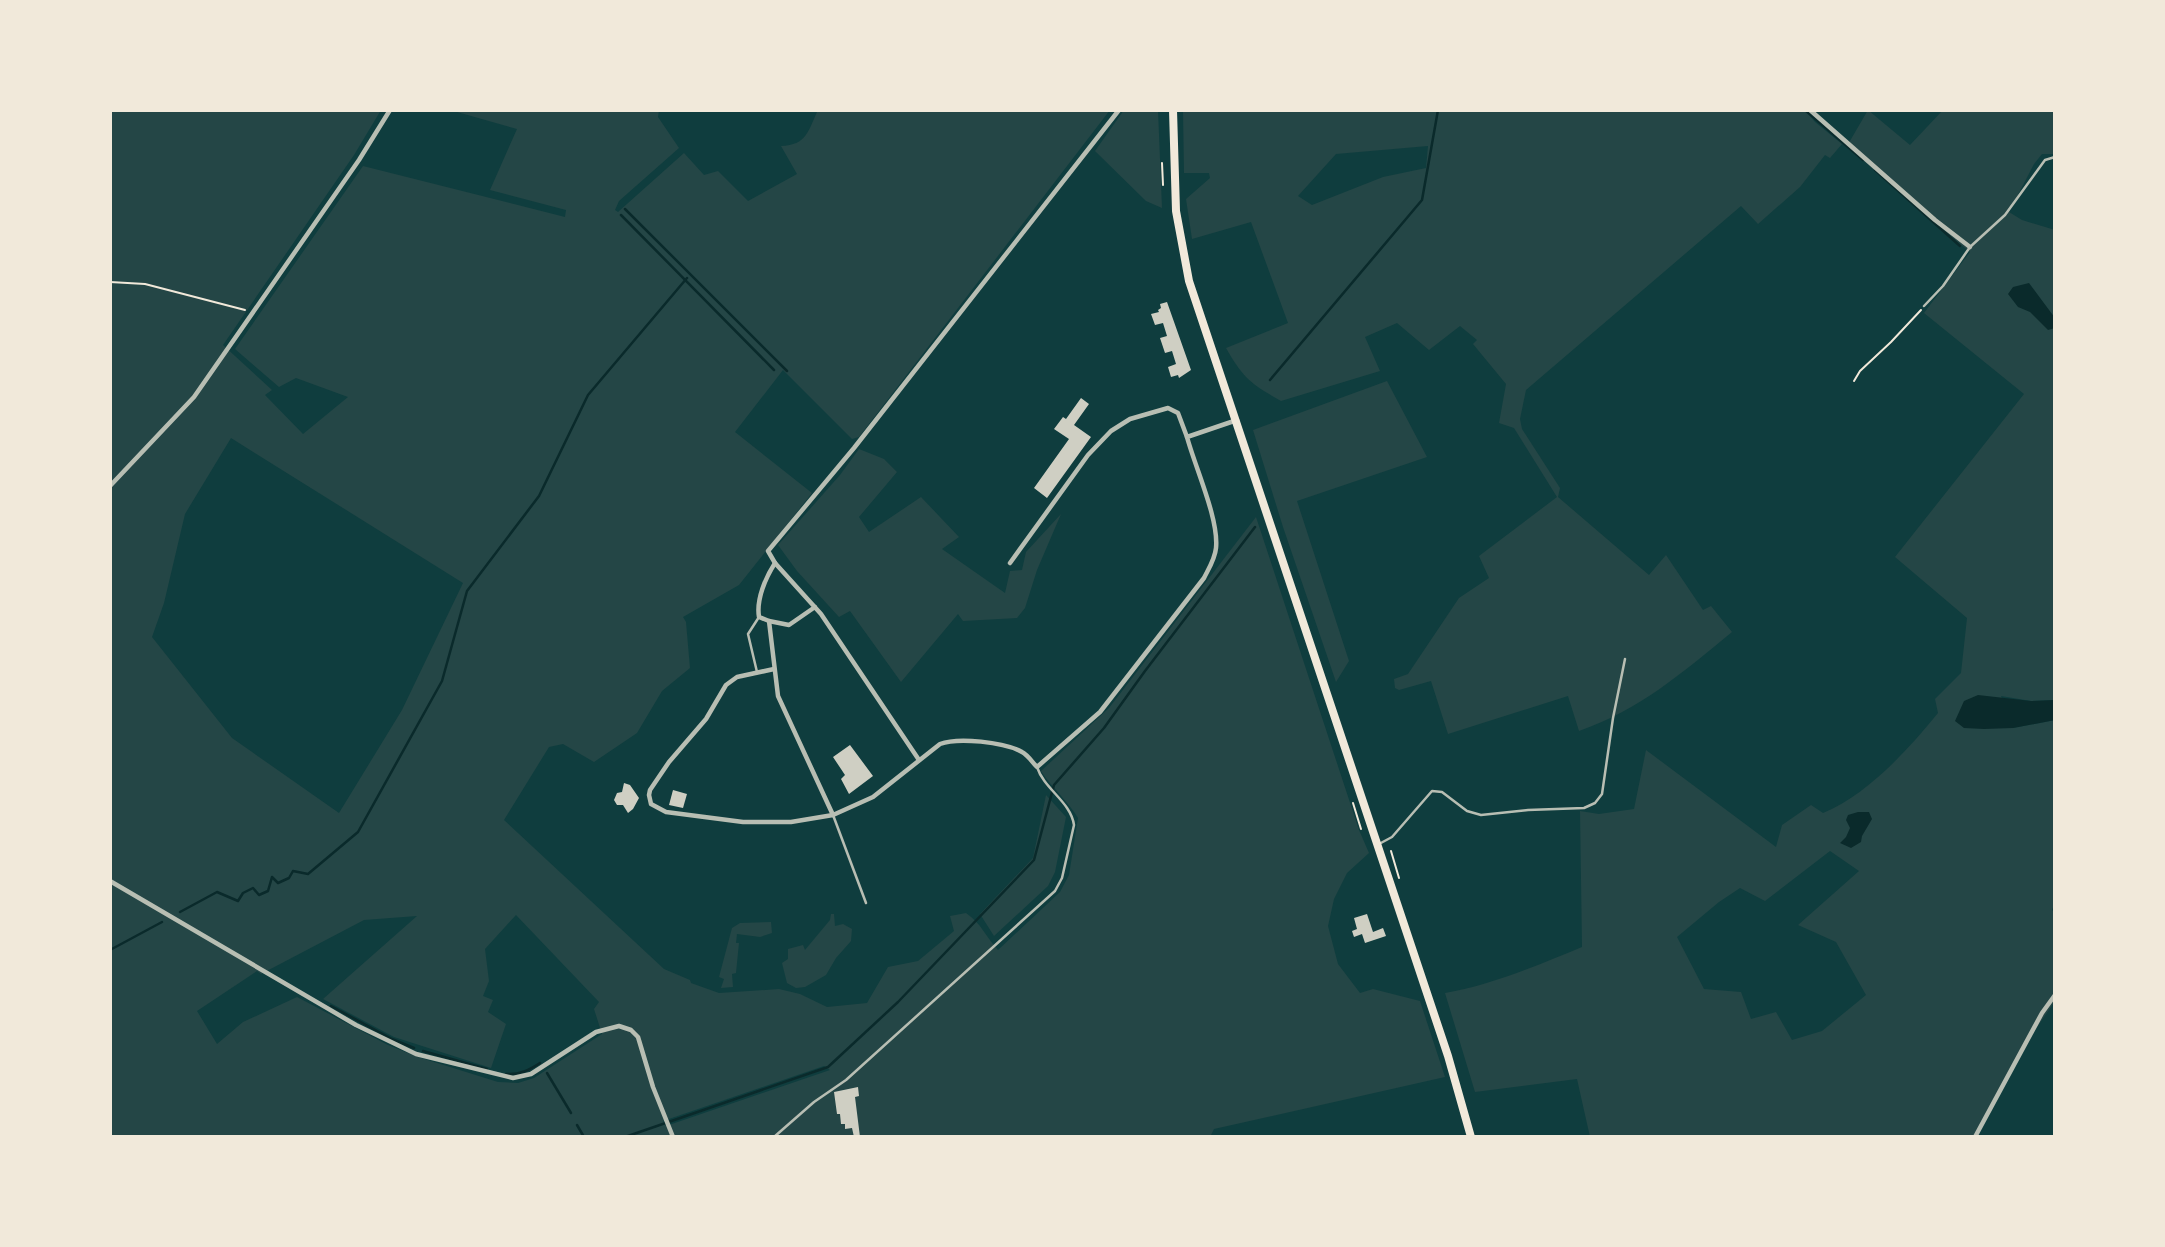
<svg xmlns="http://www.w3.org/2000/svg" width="2165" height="1247" font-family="Montserrat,sans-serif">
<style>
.green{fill:#244646;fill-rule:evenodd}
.water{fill:#0a2a2b}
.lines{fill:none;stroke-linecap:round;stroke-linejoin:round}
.stream{stroke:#0a2a2b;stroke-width:2.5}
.building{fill:#cfcfc3}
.path{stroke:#f1e9da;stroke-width:2}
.service{stroke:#b8beb3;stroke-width:2.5}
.minor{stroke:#b8beb3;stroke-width:4.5}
.primary{stroke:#f1e9da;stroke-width:8}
</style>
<rect width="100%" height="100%" fill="#0f3d3e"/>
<g class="green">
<path d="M110,110H381L354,155L223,345L272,390L265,395L303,434L348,397L296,378L279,387L235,349L363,166L565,217L566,210L490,190L517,129L450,110H659L658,117L679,148L619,201L615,210L618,212L684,153L704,175L718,171L748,201L797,174L781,146C807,145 808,131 818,110H1110L859,437L852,439L783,370L735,432L812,493L739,585L683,617L686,622L690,668L662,691L637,733L594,762L563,744L549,747L504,820L664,969L690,980L691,983L719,993L779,989L800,994L827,1007L867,1003L888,967L918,961L954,931L950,916L966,913C982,924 985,936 998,950L1060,892L1069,875L1078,818C1068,801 1052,788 1041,771L1109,708L1256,517L1359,830L1369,853L1347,873L1334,899L1328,926L1338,964L1360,993L1373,989L1420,1001L1445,1077L1214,1129L1210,1137H110ZM231,438L463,583L402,710L339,813L232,738L152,637L164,603L185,514ZM516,915L599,1002L594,1009L602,1034L534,1078L518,1083L498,1082L418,1057L388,1045L297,997L243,1022L217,1044L197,1011L257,971L261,974L364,920L417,916L323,999L394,1037L491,1068L506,1024L488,1012L493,1000L483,996L489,981L485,949ZM824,1066L830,1070L666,1126L663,1121Z"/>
<path d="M1124,110H1158L1162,208L1146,201L1095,151Z"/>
<path d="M1183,110H1805L1815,122L1842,144L1830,158L1825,155L1800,187L1758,224L1741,206L1526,390L1520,419L1522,429L1560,488L1558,497L1649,575L1666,555L1703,610L1711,606L1732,632C1683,672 1640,710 1579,731L1568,696L1448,734L1431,681L1399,690L1395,688L1394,679L1408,674L1459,598L1489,578L1479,556L1557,497L1514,428L1499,423L1506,384L1473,344L1477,340L1460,326L1429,350L1397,323L1365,337L1380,371L1281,401C1251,384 1243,378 1226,348L1288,323L1251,222L1192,239L1186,199L1210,178L1209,173H1184ZM1428,146L1426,168L1383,177L1312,205L1298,196L1336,154Z"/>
<path d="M1868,110L1910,145L1943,110H2055V154H2042L2034,164L2009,212L2022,220L2055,230V700L2031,701L2001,696L2013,728L2055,720V902L2052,910L2055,913V1001L2031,1036L1974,1137H1590L1577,1079L1475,1092L1445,993C1492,985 1538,965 1582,947L1580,811L1599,814L1634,809L1646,750L1776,847L1782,825L1811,805L1823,813C1867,795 1908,750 1938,713L1935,699L1961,673L1967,618L1895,557L2024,394L1924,313L1970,252L1935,224L1847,146ZM1830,851L1859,871L1798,925L1836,942L1866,995L1822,1031L1792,1040L1776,1012L1751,1019L1741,992L1704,989L1677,937L1719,902L1740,888L1765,901Z"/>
<path d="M1387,381L1427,457L1297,501L1349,661L1336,682L1283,527L1253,430Z"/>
<path d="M859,449L884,459L897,472L859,517L869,532L921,497L959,537L942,549L1005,593L1010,571L1022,570L1026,552L1061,514L1037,570L1025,608L1017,618L963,621L958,614L901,682L850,611L839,617L797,571L778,545L840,475Z"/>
<path d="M1046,795L1066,817L1055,872L1048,886L994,936L980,914L1033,858Z"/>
<path d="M831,914H834L835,926L843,924L852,929L851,941L836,958L826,975L805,987L796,988L787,983L782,963L788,959V949L803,945L805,950L830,920Z"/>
<path d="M771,922L772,933L760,937L737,934L736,943H739L736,973L732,974L733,987L721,988L724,979L719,977L732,928L740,923Z"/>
</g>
<g class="water">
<path d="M2029,283L2055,318V328L2048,330L2030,312L2018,307L2008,294L2013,287Z"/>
<path d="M1978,695L2031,701L2055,700V720L2013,728L1984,729L1964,728L1955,721L1964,701Z"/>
<path d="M1858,812H1869L1872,819L1862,836L1861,842L1851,848L1840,843L1846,837L1850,828L1846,820L1848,815Z"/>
</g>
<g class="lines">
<g class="stream">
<path d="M1805,110L1863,160"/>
<path d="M1875,170L1960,246"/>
<path d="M625,209L787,371"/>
<path d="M621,215L774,370"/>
<path d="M1270,380L1422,200L1438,110"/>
<path d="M180,912L217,892L238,901L243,893L253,888L259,895L268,891L272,877L278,883L289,878L293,871L308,874L358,832L442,681L467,591L539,496L588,395L687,278"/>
<path d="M110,950L162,922"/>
<path d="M331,1006L392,1039L414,1048"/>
<path d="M423,1051L487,1069"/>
<path d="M547,1073L571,1113"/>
<path d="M506,1074C520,1075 529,1070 540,1063"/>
<path d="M577,1125L584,1137"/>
<path d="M625,1137L828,1067L898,1002L1034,860L1054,785L1104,728L1145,671L1255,527"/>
</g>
</g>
<g class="building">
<path d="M1167,302L1191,370L1179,378L1178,375L1171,377L1168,367L1176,364L1172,351L1165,353L1160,338L1167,336L1163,323L1155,325L1151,314L1159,312L1158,310L1161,308L1160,304Z"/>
<path d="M1081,398L1089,404L1074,425L1091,437L1047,498L1034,488L1069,439L1054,429L1063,417L1066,419Z"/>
<path d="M850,745L873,776L849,794L841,779L845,775L833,757Z"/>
<path d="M624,783L630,785L639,798L633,809L628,813L623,805H617L614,800L617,793L622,792Z"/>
<path d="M673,790L687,794L683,808L669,805Z"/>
<path d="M1367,914L1373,932L1383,928L1386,936L1365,943L1362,934L1354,937L1352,931L1357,929L1354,918Z"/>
<path d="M858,1087L859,1096L855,1097L860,1137H854L852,1128L845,1129V1124H841L840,1114H837L834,1092Z"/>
</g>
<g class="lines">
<g class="path">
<path d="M1162,163L1163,185"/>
<path d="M110,282L145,284L245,310"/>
<path d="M1854,381L1860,371L1891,342L1921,310"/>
<path d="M1353,803L1361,829"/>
<path d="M1391,851L1399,878"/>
</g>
<g class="service">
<path d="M1924,306L1943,286L1970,247L2005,215L2045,160L2055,157"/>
<path d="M757,672L748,634L759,617"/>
<path d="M833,815L866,903"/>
<path d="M1379,844L1392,837L1432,791L1442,792L1467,811L1481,815L1528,810L1584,808L1595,803L1602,794L1613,718L1625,659"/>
<path d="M774,1137L814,1102L846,1080L1055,891L1062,878L1074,825C1071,802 1044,789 1037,767"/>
</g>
<g class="minor">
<path d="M1810,110L1935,220L1970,247"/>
<path d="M110,486L194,397L359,160L390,110"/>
<path d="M775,563C766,577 756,599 759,617L769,621L778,696L833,815"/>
<path d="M1010,563L1088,455L1111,431L1130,419L1168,408L1178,413L1187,437"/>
<path d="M769,621L789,625L815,607"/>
<path d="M774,669L737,677L726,685L706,719L669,762L650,790L649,795L651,804L666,812L743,822H791L833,815L873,797L940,744C958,737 1004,742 1022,752C1028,755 1032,762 1037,767L1100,712L1204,578C1209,568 1215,559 1216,548C1219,519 1195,467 1187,437L1237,420"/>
<path d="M919,760L821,614L775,563L768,551L854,448L1119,110"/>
<path d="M110,881L356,1025L416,1054L513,1078L531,1074L596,1032L619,1026L631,1030L638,1037L653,1087L673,1137"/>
<path d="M1975,1137L2042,1013L2055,995"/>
</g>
<path class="primary" d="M1173,110L1176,211L1189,281L1448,1056L1471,1137"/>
</g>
<rect width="2165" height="1247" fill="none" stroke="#f1e9da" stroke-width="224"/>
</svg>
